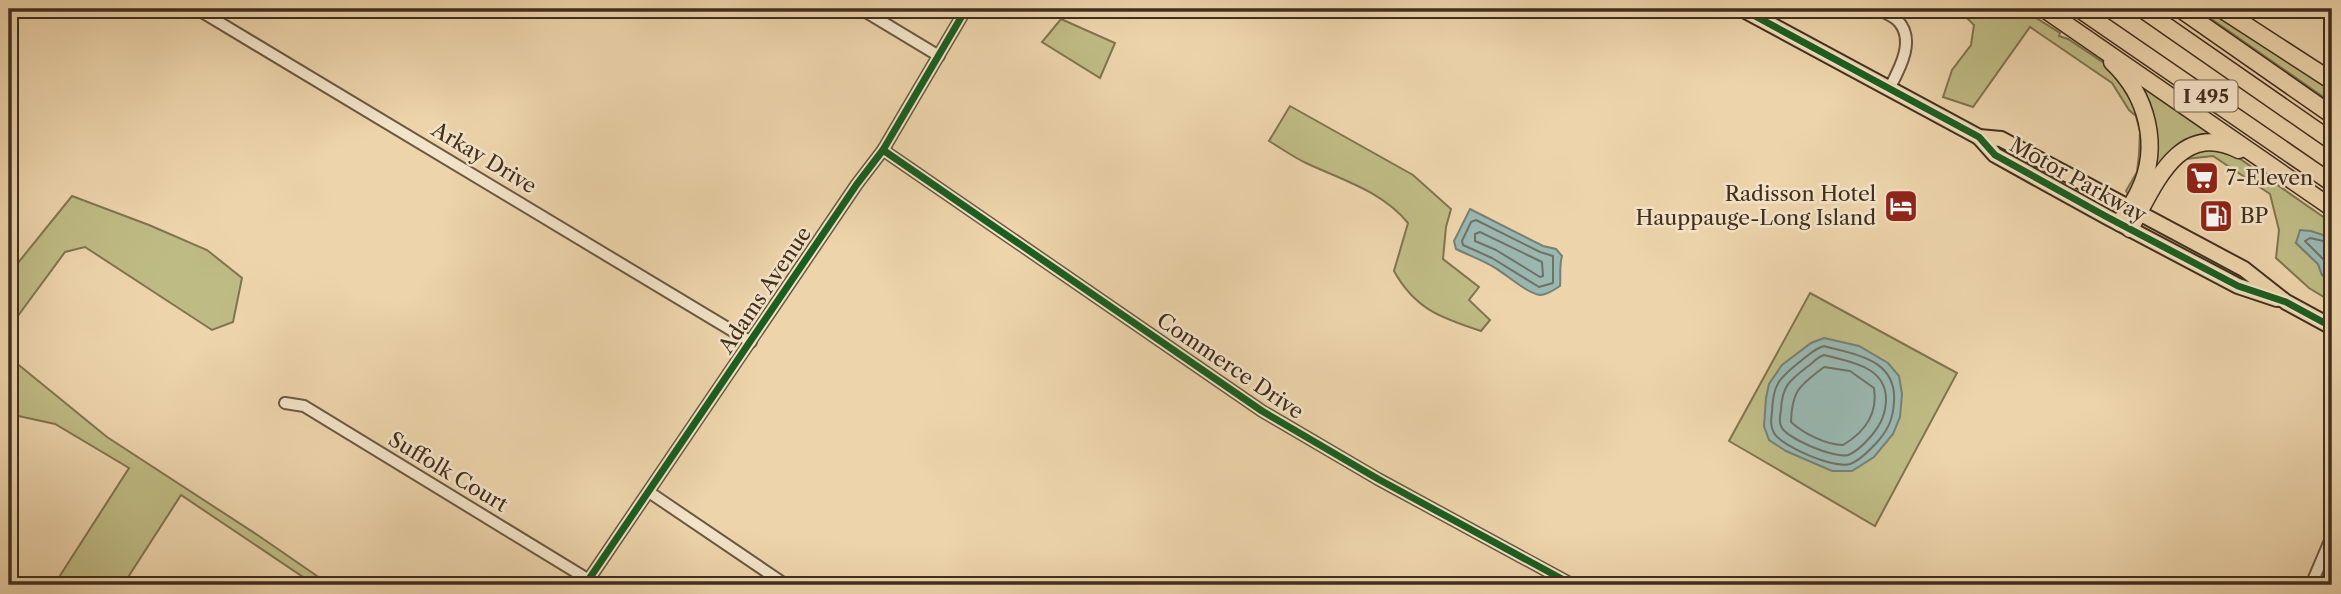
<svg xmlns="http://www.w3.org/2000/svg" width="2341" height="594" font-family="'Libre Caslon Text',serif">
<style>
.green{fill:#bfbb84;stroke:#807451;stroke-width:2}
.water{fill:#9ab7b0;stroke:#768076;stroke-width:2}
.lines{fill:none;stroke-linecap:round;stroke-linejoin:round}
.shore{stroke:#6e7267;stroke-width:2}
.minor-casing{stroke:#6c5841;stroke-width:14}
.major-casing{stroke:#412e1e;stroke-width:18}
.highway-casing{stroke:#412e1e;stroke-width:19}
.minor{stroke:#f3e3c8;stroke-width:10}
.major{stroke:#edd4ab;stroke-width:14}
.highway{stroke:#edd4ab;stroke-width:16}
.cycleway-casing{stroke:#f3e3c8;stroke-width:11}
.cycleway{stroke:#1b5e20;stroke-width:7}
.labels{text-anchor:middle;stroke-width:5;stroke-linejoin:round;paint-order:stroke}
.shield{fill:#f3e3c8;stroke:#766451;stroke-width:2}
.shield-label{font-size:19px;font-weight:bold;fill:#412e1e}
.street-label{font-size:21px;fill:#412e1e;stroke:#f3e3c8}
.poi-label{font-size:21px;fill:#412e1e;stroke:#f3e3c8;text-anchor:start}
</style>
<rect width="100%" height="100%" fill="#edd4ab"/>
<filter id="stains"><feTurbulence type="fractalNoise" baseFrequency=".00286" numOctaves="4"/><feColorMatrix values="0 0 0 0 .2 0 0 0 0 .09 0 0 0 0 .02 0 0 0 .5 -.17"/></filter>
<radialGradient id="worn" r=".72"><stop offset=".6" stop-color="#630" stop-opacity="0"/><stop offset="1" stop-color="#630" stop-opacity=".3"/></radialGradient>
<g class="green">
<path d="M1958,9H2022L2060,33L2059,36L2068,39L2107,65L2133,95L2145,148L2135,187L2128,194L2126,191L2137,172L2139,154L2140,132L2136,116L2129,110L2112,83L2030,27L1973,107L1943,97L1952,70L1971,45L1974,25Z"/>
<path d="M2197,9H2215L2332,88V103Z"/>
<path d="M1061,19L1115,43L1100,78L1042,42Z"/>
<path d="M2146,88L2215,134C2187,137 2171,147 2157,170L2152,172L2142,90Z"/>
<path d="M1290,106L1413,175L1451,209L1446,227L1443,259L1479,287L1469,300L1490,320L1481,331C1441,318 1415,309 1394,271L1408,223C1382,191 1342,180 1306,163C1293,157 1281,148 1269,141Z"/>
<path d="M2206,147L2233,154L2332,223V238L2329,236L2296,243L2318,264L2322,275L2332,283V302L2309,288L2276,258L2279,230L2270,194L2213,156L2186,159L2195,150Z"/>
<path d="M72,196L149,225L207,250L242,278L233,322L212,330L85,247L65,252L9,328V274Z"/>
<path d="M1810,293L1957,373L1875,526L1729,441Z"/>
<path d="M9,357L107,437L259,536L330,585H315L181,495L123,585H54L129,468L55,424L9,414Z"/>
</g>
<g class="water">
<path d="M1470,209L1543,246L1556,249L1562,256C1559,267 1561,275 1560,286C1554,290 1547,295 1540,295C1526,293 1505,273 1492,266C1480,259 1468,255 1456,249L1454,241Z"/>
<path d="M2300,230L2311,231L2332,238V283L2322,275L2318,264L2296,243Z"/>
<path d="M1824,338L1859,346L1888,363L1899,376L1902,394L1900,417L1893,434L1874,457L1852,471H1832L1786,451L1769,440L1764,426L1766,398L1769,384L1782,365L1811,343Z"/>
</g>
<g class="lines">
<g class="shore">
<path d="M1476,220L1540,252L1553,256V283L1539,287L1492,258L1463,245L1462,241L1471,222Z"/>
<path d="M1480,232L1542,262L1543,276L1540,277L1496,250L1475,241V234Z"/>
<path d="M2332,243L2310,238L2305,241L2324,260L2328,270L2332,274"/>
<path d="M1824,346C1856,355 1897,359 1894,402C1893,418 1889,428 1879,440C1871,449 1861,460 1850,464C1835,469 1782,447 1774,433C1770,426 1771,419 1772,412C1773,382 1780,378 1802,360C1810,354 1814,349 1824,346Z"/>
<path d="M1824,355C1850,362 1887,366 1886,401C1885,415 1881,424 1872,435C1866,442 1857,452 1848,455C1835,459 1785,438 1781,426C1779,422 1780,415 1781,410C1782,386 1789,381 1807,367C1813,363 1817,357 1824,355Z"/>
<path d="M1824,367L1850,371L1874,388C1878,414 1865,432 1843,445C1826,445 1803,433 1791,422C1792,389 1800,386 1824,367Z"/>
</g>
<g class="minor-casing">
<g id="minor">
<path d="M197,9L751,342"/>
<path d="M861,9L939,56"/>
<path d="M1877,9C1883,12 1892,15 1897,20C1917,39 1899,70 1889,89"/>
<path d="M883,150L1262,411L1378,479L1573,585"/>
<path d="M285,403L304,406L589,580"/>
<path d="M649,492L786,585"/>
<path d="M585,585L857,184L883,150L966,9"/>
<path d="M2311,585L2332,536"/>
</g>
</g>
<g class="major-casing">
<g id="major">
<path d="M1742,9L1979,137L2001,139L2244,269L2286,302L2332,327"/>
<path d="M1979,137L1995,155L2107,217L2238,286L2277,299"/>
</g>
</g>
<g class="highway-casing">
<g id="highway">
<path d="M2044,9L2332,208"/>
<path d="M2079,9L2332,183"/>
<path d="M2142,9L2332,141"/>
<path d="M2180,9L2332,115"/>
<path d="M2221,9L2332,81"/>
<path d="M2112,62C2147,95 2161,146 2139,191C2134,202 2126,213 2120,223"/>
<path d="M2130,229C2154,187 2178,119 2239,150"/>
</g>
</g>
<use href="#minor" class="minor"/>
<use href="#major" class="major"/>
<use href="#highway" class="highway"/>
<g class="cycleway-casing">
<g id="cycleway">
<path d="M1742,9L1979,137L1995,155L2107,217L2238,286L2286,302L2332,327"/>
<path d="M883,150L1262,411L1378,479L1573,585"/>
<path d="M585,585L857,184L883,150L966,9"/>
</g>
</g>
<use href="#cycleway" class="cycleway"/>
</g>
<defs>
<g id="supermarket-square" transform="scale(1.75)"><rect x="-9" y="-9" width="18" height="18" rx="4" fill="#8f2418" stroke="#f3e3c8"/><path d="M-6-5.5h2.5l.6 2H6L4.5 2H-2.5L-4.4-4H-6ZM-1.5 3.2a1.3 1.3 0 1 0 .1 0ZM3 3.2a1.3 1.3 0 1 0 .1 0Z" fill="#fff"/></g>
<g id="hotel-square" transform="scale(1.75)"><rect x="-9" y="-9" width="18" height="18" rx="4" fill="#8f2418" stroke="#f3e3c8"/><path d="M-6-4.5h1.5V1H6V5H4.5V3h-9V5H-6ZM-4 0a1.8 1.8 0 1 1 3.6 0ZM.5 0V-2.5h3Q6-2.5 6 0Z" fill="#fff"/></g>
<g id="fuel-square" transform="scale(1.75)"><rect x="-9" y="-9" width="18" height="18" rx="4" fill="#8f2418" stroke="#f3e3c8"/><path d="M-5.5-6h7V0h2V4h1.3V-2.5L3-4.5l.8-.8L6-3V5H2.5V1h-1V6h-7ZM-4.2-4.7v3.2H.2V-4.7Z" fill="#fff"/></g>
</defs>
<g fill-rule="evenodd">
<use href="#supermarket-square" x="2202" y="178"/>
<use href="#hotel-square" x="1901" y="206"/>
<use href="#fuel-square" x="2216" y="216"/>
</g>
<g class="labels">
<rect class="shield" x="2174.5" y="80.5" width="63" height="31" rx="5"/>
<g class="shield-label">
<text x="2206" y="103">I 495</text>
</g>
<g class="street-label">
<text transform="translate(484 158) rotate(31)" y="7">Arkay Drive</text>
<text transform="translate(2078 180) rotate(29)" y="7">Motor Parkway</text>
<text transform="translate(765 290) rotate(-56)" y="7">Adams Avenue</text>
<text transform="translate(1230 366) rotate(34)" y="7">Commerce Drive</text>
<text transform="translate(448 472) rotate(31)" y="7">Suffolk Court</text>
</g>
<g class="poi-label">
<text x="2226" y="185">7-Eleven</text>
<text x="1876" y="201" text-anchor="end">Radisson Hotel<tspan x="1876" dy="24">Hauppauge-Long Island</tspan></text>
<text x="2240" y="223">BP</text>
</g>
</g>
<rect width="2341" height="594" fill="none" stroke="#edd4ab" stroke-width="35"/>
<rect x="10" y="10" width="2320" height="573" fill="none" stroke="#412e1e" stroke-width="3.5"/>
<rect x="18" y="18" width="2306" height="559" fill="none" stroke="#412e1e" stroke-width="2"/>
<rect width="100%" height="100%" filter="url(#stains)"/>
<rect width="100%" height="100%" fill="url(#worn)"/>
</svg>
